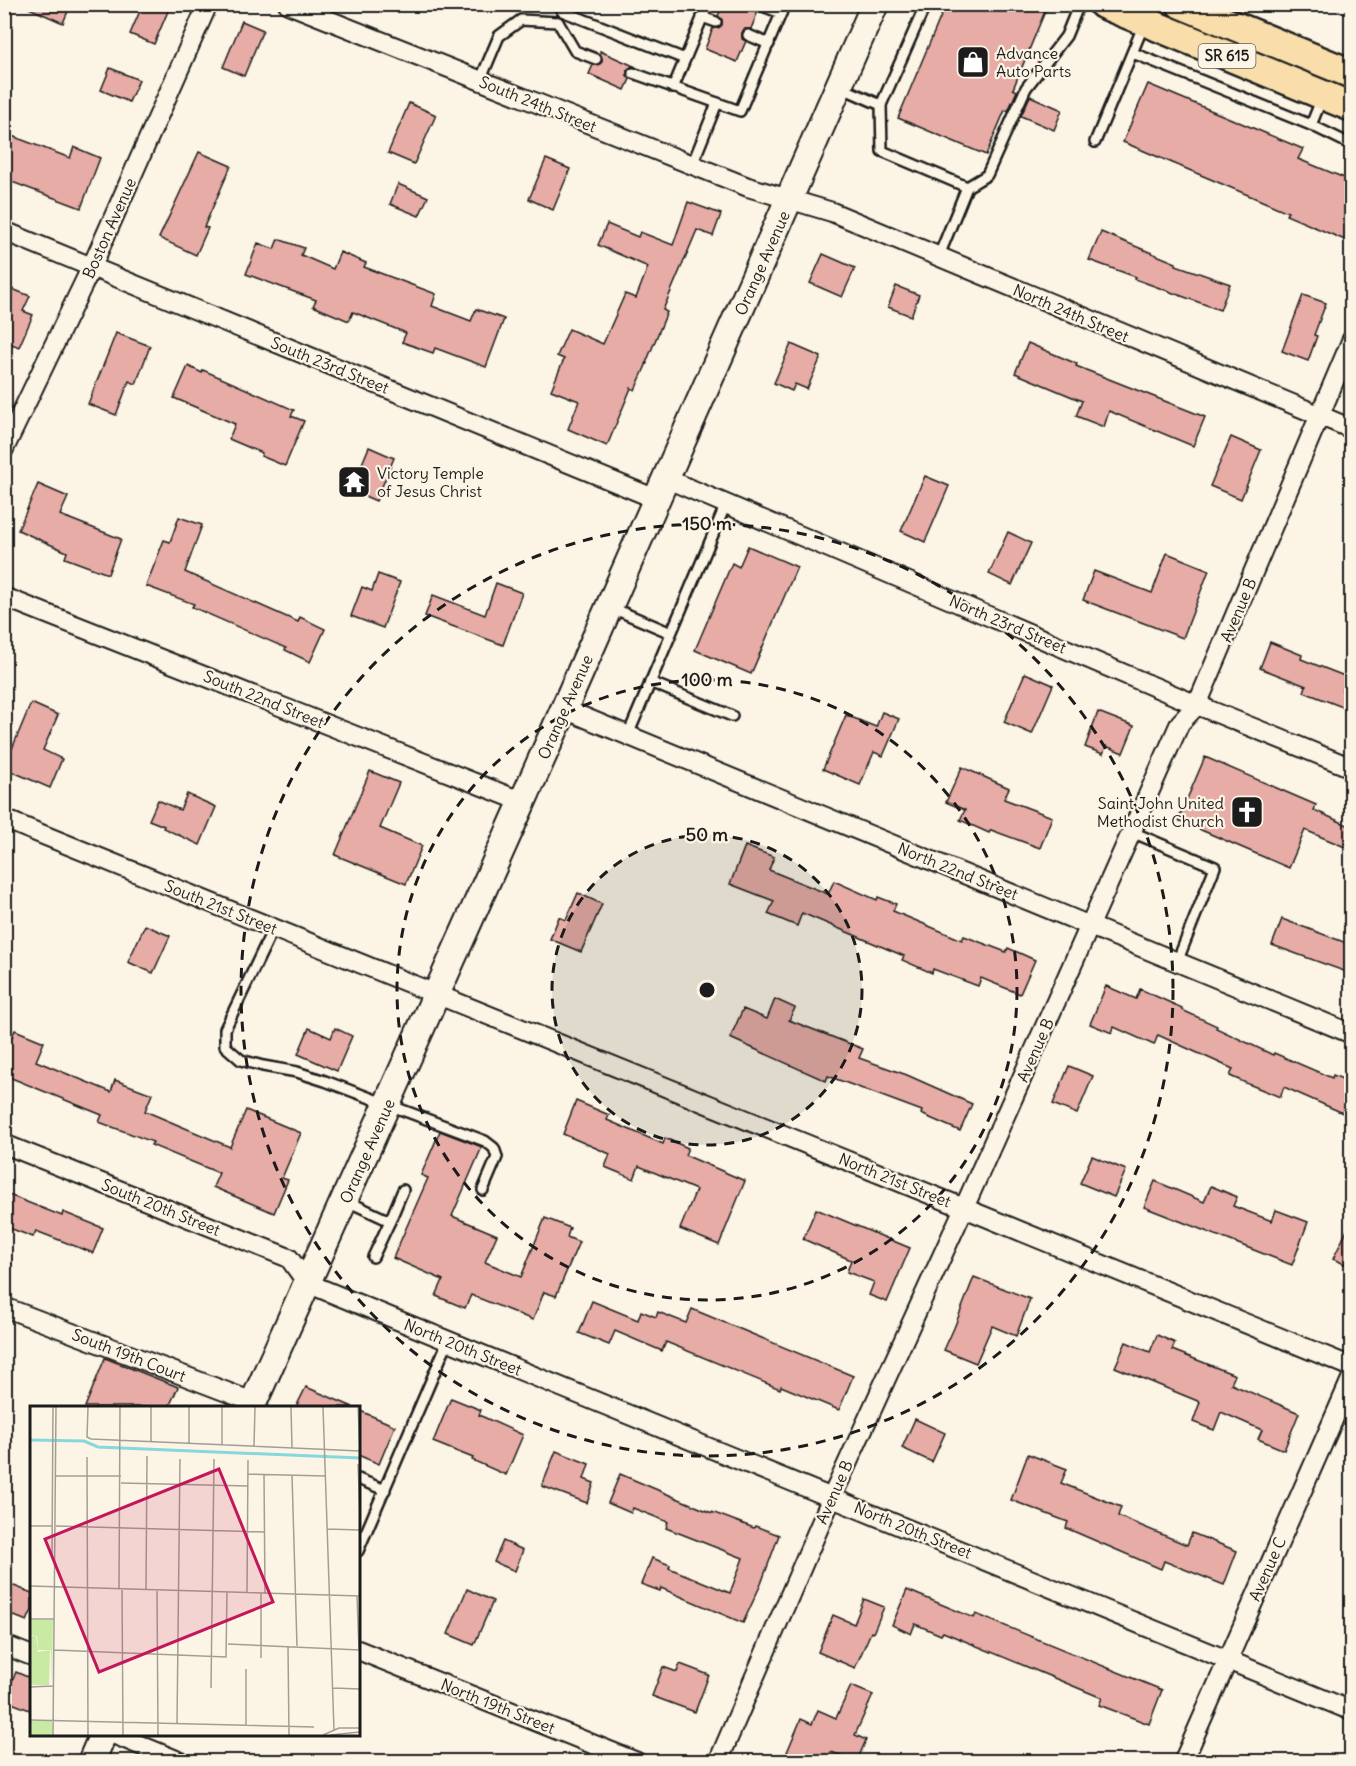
<svg xmlns="http://www.w3.org/2000/svg" width="1356" height="1766" font-family="Delius,sans-serif">
<style>
.building{fill:#e7aca6;stroke:#1c1c1c;stroke-width:1.5}
.lines{fill:none;stroke-linecap:round;stroke-linejoin:round}
.lane-casing{stroke:#1c1c1c;stroke-width:14}
.street-casing{stroke:#1c1c1c;stroke-width:22}
.secondary-casing{stroke:#1c1c1c;stroke-width:30}
.primary-casing{stroke:#1c1c1c;stroke-width:33}
.lane{stroke:#fcf5e5;stroke-width:9}
.street{stroke:#fcf5e5;stroke-width:18}
.secondary{stroke:#fcf5e5;stroke-width:26}
.primary{stroke:#f9deab;stroke-width:28}
.ring{fill:none;stroke:#1c1c1c;stroke-width:3;stroke-dasharray:10 8}
.labels{text-anchor:middle;stroke-width:4.5;stroke-linejoin:round;paint-order:stroke}
.shield{fill:#fcf5e5;stroke:#5f5d58;stroke-width:1.5}
.shield-label{font-size:15px;font-weight:bold;fill:#1c1c1c}
.poi-label{font-size:16px;fill:#1c1c1c;stroke:#fcf5e5;text-anchor:start}
.street-label{font-size:16px;fill:#1c1c1c;stroke:#fcf5e5}
.inset-river{fill:none;stroke:#86d8dc;stroke-width:3}
.inset-road{fill:none;stroke:#a29e95;stroke-width:1.5}
.view{fill:#c2185b;fill-opacity:0.15;stroke:#c2185b;stroke-width:3}
.inset-edge{fill:none;stroke:#1c1c1c;stroke-width:3}
.centre{fill:#1c1c1c;stroke:#fcf5e5;stroke-width:3}
.ring-label{font-size:18px;text-anchor:middle;font-weight:bold;fill:#1c1c1c;stroke:#fcf5e5;stroke-width:4.5;stroke-linejoin:round;paint-order:stroke}
</style>
<rect width="100%" height="100%" fill="#fcf5e5"/>
<filter id="ink" filterUnits="userSpaceOnUse"><feTurbulence type="fractalNoise" baseFrequency=".0167" numOctaves="2"/><feDisplacementMap in="SourceGraphic" scale="12" xChannelSelector="R" yChannelSelector="G"/><feConvolveMatrix kernelMatrix="1 2 1 2 8 2 1 2 1" color-interpolation-filters="sRGB"/></filter>
<g filter="url(#ink)">
<g class="building">
<path d="M20,4H71L63,23Z"/>
<path d="M143,4H171L154,44L130,34Z"/>
<path d="M723,4H753L758,11L751,29H744L742,33V39L746,41L737,62L705,49L713,28H718L722,25V20L718,16Z"/>
<path d="M946,4H1048L1013,89L1017,91L1008,111L1005,110L986,155L898,118Z"/>
<path d="M242,21L263,30L244,76L223,67Z"/>
<path d="M600,51L636,67H631L627,70V75L630,79L625,90L589,74L593,65H598L602,62Z"/>
<path d="M110,68L139,80L129,102L101,90Z"/>
<path d="M1148,84L1303,149L1298,159L1352,181V243L1286,215L1288,212L1123,142Z"/>
<path d="M1030,96L1062,110L1054,130L1021,116Z"/>
<path d="M409,103L436,115L414,164L388,153Z"/>
<path d="M4,133L70,158L74,147L100,158L81,208L4,179Z"/>
<path d="M199,152L231,166L204,227L208,228L196,255L159,238Z"/>
<path d="M546,159L570,169L553,210L529,199Z"/>
<path d="M398,184L428,197L419,216L390,204Z"/>
<path d="M688,202L721,214L713,236L697,230L663,310L667,312L646,363H647L635,390L631,388L607,446L568,429L579,401L551,390L564,359L557,356L569,329L603,344L625,294L636,298L648,267L598,245L607,224L638,237L640,232L673,245Z"/>
<path d="M1101,232L1176,263V265L1230,284L1220,310L1135,279L1136,277L1089,260Z"/>
<path d="M278,239L304,248L301,255L333,269L340,252L366,263L364,267L436,294L432,306L471,321L476,309L504,319L486,367L435,348L433,353L402,342L406,333L353,312L349,321L313,306L316,300L246,274L258,243L274,249Z"/>
<path d="M823,254L855,268L842,297L810,283Z"/>
<path d="M896,286L919,295L911,316L888,307Z"/>
<path d="M12,289L30,296L23,311L33,315L19,347L4,341V306Z"/>
<path d="M1303,295L1326,303L1314,335L1317,336L1308,361L1282,351Z"/>
<path d="M116,333L150,346L136,384L129,381L116,415L88,404Z"/>
<path d="M1028,343L1077,364L1076,366L1205,417L1193,446L1109,411L1104,427L1076,416L1082,401L1015,373Z"/>
<path d="M791,344L821,357L807,389L795,384L792,391L774,383Z"/>
<path d="M188,366L202,373L203,370L294,410L291,416L304,421L285,466L261,456L262,453L229,439L235,424L174,398Z"/>
<path d="M1231,437L1261,450L1241,499L1210,486Z"/>
<path d="M369,447L394,458L376,501L351,490Z"/>
<path d="M925,476L949,486L925,542L901,531Z"/>
<path d="M38,484L68,497L60,515L121,539L108,574L65,558L67,552L18,530Z"/>
<path d="M179,517L202,525L185,572L298,622L300,617L325,629L310,662L285,650L286,648L192,607L194,604L146,586L164,540L170,542Z"/>
<path d="M1008,532L1031,543L1012,585L989,574Z"/>
<path d="M748,546L797,567L751,674L695,650L732,563L739,567Z"/>
<path d="M1167,553L1209,570L1183,638L1083,600L1094,571L1152,593Z"/>
<path d="M378,574L400,582L383,628L351,616L362,587L372,591Z"/>
<path d="M496,583L522,593L503,645L425,616L433,595L485,615Z"/>
<path d="M1270,642L1302,655L1301,659L1347,677L1342,690L1350,693L1345,708L1304,692L1306,686L1260,668Z"/>
<path d="M1025,673L1053,685L1032,734L1004,722Z"/>
<path d="M31,703L58,715L43,750L62,759L50,788L4,768Z"/>
<path d="M882,712L899,719L883,756L874,752L860,785L823,769L846,715L876,727Z"/>
<path d="M1098,712L1134,726L1123,753L1106,746L1103,754L1085,747Z"/>
<path d="M1205,757L1316,805L1314,810L1352,827V850L1305,830L1289,868L1178,820Z"/>
<path d="M962,767L1009,788L1004,799L1052,817L1040,848L991,830L989,833L960,820L965,810L946,802Z"/>
<path d="M370,771L399,783L380,828L422,846L406,884L335,855Z"/>
<path d="M187,794L216,807L200,845L163,828L164,826L149,820L158,800L180,810Z"/>
<path d="M745,846L774,857L769,870L828,894L834,881L877,900L878,897L896,904L893,911L962,940L964,936L1006,952L1008,948L1035,960L1020,994L981,978L978,986L933,969L932,973L902,960L904,956L802,913L797,926L768,914L774,901L730,884Z"/>
<path d="M578,893L602,904L581,952L550,939L559,917L566,920Z"/>
<path d="M1282,919L1352,945V974L1272,945Z"/>
<path d="M145,925L170,936L153,973L128,962Z"/>
<path d="M1106,986L1136,999L1140,989L1182,1008V1010L1217,1026L1216,1028L1273,1055L1274,1053L1332,1078L1333,1075L1352,1083V1117L1284,1087L1280,1097L1246,1083L1230,1076L1233,1069L1158,1035L1154,1045L1114,1027L1112,1033L1090,1024Z"/>
<path d="M775,999L795,1008L789,1020L863,1049L859,1058L907,1075L972,1104L960,1131L921,1114L922,1111L828,1076L826,1081L730,1038L743,1009L767,1019Z"/>
<path d="M309,1028L331,1038L335,1028L352,1036L337,1071L298,1054Z"/>
<path d="M15,1030L44,1042L36,1061L111,1092L115,1080L152,1094L145,1111L230,1147L246,1110L301,1133L282,1178L288,1180L274,1213L213,1187L219,1173L151,1145L153,1142L99,1122L102,1115L4,1075V1055Z"/>
<path d="M1069,1066L1093,1076L1077,1114L1053,1104Z"/>
<path d="M576,1101L609,1115L607,1120L663,1144L665,1138L688,1148L685,1155L745,1181L719,1245L680,1229L696,1190L639,1166L634,1179L605,1167L610,1154L563,1134Z"/>
<path d="M440,1131L482,1147L452,1216L497,1235L485,1262L521,1277L545,1218L570,1228L567,1237L579,1242L556,1296L544,1292L533,1320L471,1295L465,1308L436,1296L443,1280L393,1258L428,1178L421,1175Z"/>
<path d="M1092,1156L1126,1170L1114,1197L1080,1183Z"/>
<path d="M1155,1181L1204,1202L1211,1186L1237,1197L1233,1206L1272,1221L1276,1210L1308,1222L1292,1265L1144,1207Z"/>
<path d="M4,1193L62,1216L63,1212L103,1228L93,1253L36,1231L33,1237L4,1226Z"/>
<path d="M816,1209L910,1248L887,1302L869,1295L874,1282L847,1272L851,1260L803,1239Z"/>
<path d="M1352,1220V1267L1333,1259Z"/>
<path d="M974,1277L1030,1299L1016,1336L992,1326L976,1363L944,1350L954,1328Z"/>
<path d="M592,1301L638,1320L641,1311L656,1317L658,1312L686,1323L692,1309L853,1376L839,1410L781,1386L780,1389L666,1342L662,1351L615,1331L609,1345L579,1333Z"/>
<path d="M1157,1335L1175,1343L1172,1350L1235,1375L1231,1384L1299,1413L1284,1450L1258,1439L1262,1430L1221,1412L1214,1430L1193,1422L1200,1402L1115,1367L1126,1342L1150,1352Z"/>
<path d="M105,1358L178,1387L169,1407H85Z"/>
<path d="M306,1387L353,1407H296Z"/>
<path d="M451,1398L481,1410L479,1415L523,1435L506,1475L472,1460L473,1458L433,1442Z"/>
<path d="M358,1410L395,1426L379,1464L358,1455Z"/>
<path d="M915,1419L945,1433L932,1462L902,1448Z"/>
<path d="M556,1451L589,1464L584,1479L594,1483L587,1503L542,1486Z"/>
<path d="M1028,1454L1067,1469L1061,1483L1121,1507L1118,1516L1187,1545L1192,1533L1237,1551L1224,1585L1164,1561L1161,1569L1066,1528L1068,1522L1011,1500Z"/>
<path d="M620,1474L712,1513V1512L754,1528L755,1526L779,1535L761,1584L743,1623L661,1588L660,1591L641,1584L652,1558L670,1565L669,1568L730,1593L743,1558L666,1528L668,1522L633,1508L631,1513L608,1503Z"/>
<path d="M503,1541L523,1550L515,1571L494,1562Z"/>
<path d="M4,1582L32,1593V1610L27,1621L4,1612Z"/>
<path d="M467,1589L493,1601L474,1645L448,1634Z"/>
<path d="M907,1590L974,1618L976,1614L1162,1690L1149,1724L1099,1705L1102,1698L943,1632L941,1635L915,1624L911,1634L892,1625Z"/>
<path d="M864,1599L884,1607L873,1633L871,1632L855,1668L818,1652L833,1615L854,1624Z"/>
<path d="M680,1664L709,1675L695,1712L652,1696L663,1667L677,1672Z"/>
<path d="M16,1672L32,1679V1711L4,1700Z"/>
<path d="M851,1686L873,1695L855,1735L866,1740L857,1761L831,1752L827,1761H808L787,1752L801,1719L812,1724L818,1710L836,1718Z"/>
</g>
<g class="lines">
<g class="lane-casing">
<g id="lane">
<path d="M760,5L781,13"/>
<path d="M562,11L685,59"/>
<path d="M702,17L716,22"/>
<path d="M558,22L575,51L596,59"/>
<path d="M748,35L769,44"/>
<path d="M1133,53L1311,125L1352,145"/>
<path d="M633,73L740,111L785,4"/>
<path d="M480,81L499,36L521,20L558,22"/>
<path d="M840,87L881,105L882,151L967,187"/>
<path d="M673,88L708,4"/>
<path d="M881,105L926,4"/>
<path d="M1311,125L1322,98"/>
<path d="M1095,142L1144,24"/>
<path d="M692,165L717,103"/>
<path d="M938,258L967,187L987,175L1026,88L1066,36L1079,4"/>
<path d="M610,607L671,633"/>
<path d="M650,682L732,716"/>
<path d="M628,735L726,504"/>
<path d="M1132,832L1215,867L1177,962"/>
<path d="M273,929L225,1029V1046L241,1060L263,1066L297,1072L325,1081L485,1141L494,1148L497,1157L483,1190"/>
<path d="M347,1201L390,1221L373,1257"/>
<path d="M390,1221L403,1190"/>
<path d="M358,1479L385,1490"/>
<path d="M358,1551L448,1341"/>
</g>
</g>
<g class="street-casing">
<g id="street">
<path d="M288,4L748,187L832,212L1352,429"/>
<path d="M4,231L656,499"/>
<path d="M4,449L92,266L208,4"/>
<path d="M665,478L1197,705L1352,768"/>
<path d="M4,597L523,802"/>
<path d="M564,709L1352,1034"/>
<path d="M4,819L964,1208L1352,1367"/>
<path d="M4,1144L289,1258L307,1283L1352,1711"/>
<path d="M4,1307L253,1402"/>
<path d="M4,1645L32,1656"/>
<path d="M358,1650L637,1762"/>
<path d="M113,1734L181,1762"/>
<path d="M718,1762L832,1497L964,1208L1180,723L1197,705L1352,339"/>
<path d="M1183,1762L1352,1377"/>
</g>
</g>
<g class="secondary-casing">
<g id="secondary">
<path d="M251,1408L564,709L875,4"/>
<path d="M91,1762L103,1734"/>
</g>
</g>
<g class="primary-casing">
<g id="primary">
<path d="M1103,4L1352,107"/>
<path d="M1181,4L1352,74"/>
</g>
</g>
<use href="#lane" class="lane"/>
<use href="#street" class="street"/>
<use href="#secondary" class="secondary"/>
<use href="#primary" class="primary"/>
</g>
</g>
<circle cx="707" cy="990" r="155" fill="#1c1c1c" fill-opacity=".12"/>
<g class="ring">
<circle cx="707" cy="990" r="155"/>
<circle cx="707" cy="990" r="310"/>
<circle cx="707" cy="990" r="466"/>
</g>
<defs>
<g id="shop-square" transform="scale(1.725)"><rect x="-9" y="-9" width="18" height="18" rx="4" fill="#1c1c1c" stroke="#fcf5e5"/><path d="M-5-2.5h2.3a2.7 3.5 0 0 1 5.4 0H5L5.5 6h-11ZM-1.5-2.5h3a1.5 2.3 0 0 0-3 0Z" fill="#fff"/></g>
<g id="temple-square" transform="scale(1.725)"><rect x="-9" y="-9" width="18" height="18" rx="4" fill="#1c1c1c" stroke="#fcf5e5"/><path d="M0-6L5-2H3V0L6.5 2.5H4V6H1.5V3h-3V6H-4V2.5H-6.5L-3 0V-2H-5Z" fill="#fff"/></g>
<g id="church-square" transform="scale(1.725)"><rect x="-9" y="-9" width="18" height="18" rx="4" fill="#1c1c1c" stroke="#fcf5e5"/><path d="M-1.2-6h2.4v3.5h3.3v2.4h-3.3V6h-2.4V-.1h-3.3v-2.4h3.3Z" fill="#fff"/></g>
</defs>
<g fill-rule="evenodd">
<use href="#shop-square" x="973" y="62"/>
<use href="#temple-square" x="354" y="482"/>
<use href="#church-square" x="1247" y="812"/>
</g>
<g class="labels">
<rect class="shield" x="1198.5" y="44" width="57" height="24" rx="4.5"/>
<g class="shield-label">
<text x="1227" y="61">SR 615</text>
</g>
<g class="poi-label">
<text x="996" y="59">Advance<tspan x="996" dy="18">Auto Parts</tspan></text>
<text x="377" y="479">Victory Temple<tspan x="377" dy="18">of Jesus Christ</tspan></text>
<text x="1224" y="809" text-anchor="end">Saint John United<tspan x="1224" dy="18">Methodist Church</tspan></text>
</g>
<g class="street-label">
<text transform="translate(538 104) rotate(22)" y="6">South 24th Street</text>
<text transform="translate(109 228) rotate(-66)" y="6">Boston Avenue</text>
<text transform="translate(762 263) rotate(-66)" y="6">Orange Avenue</text>
<text transform="translate(1071 313) rotate(23)" y="6">North 24th Street</text>
<text transform="translate(330 365) rotate(22)" y="6">South 23rd Street</text>
<text transform="translate(1238 610) rotate(-67)" y="6">Avenue B</text>
<text transform="translate(1008 624) rotate(23)" y="6">North 23rd Street</text>
<text transform="translate(264 699) rotate(22)" y="6">South 22nd Street</text>
<text transform="translate(565 707) rotate(-66)" y="6">Orange Avenue</text>
<text transform="translate(958 871) rotate(22)" y="6">North 22nd Street</text>
<text transform="translate(221 907) rotate(22)" y="6">South 21st Street</text>
<text transform="translate(1035 1050) rotate(-66)" y="6">Avenue B</text>
<text transform="translate(367 1151) rotate(-66)" y="6">Orange Avenue</text>
<text transform="translate(895 1180) rotate(22)" y="6">North 21st Street</text>
<text transform="translate(161 1207) rotate(22)" y="6">South 20th Street</text>
<text transform="translate(463 1347) rotate(22)" y="6">North 20th Street</text>
<text transform="translate(129 1355) rotate(21)" y="6">South 19th Court</text>
<text transform="translate(834 1492) rotate(-66)" y="6">Avenue B</text>
<text transform="translate(913 1530) rotate(22)" y="6">North 20th Street</text>
<text transform="translate(1267 1569) rotate(-66)" y="6">Avenue C</text>
<text transform="translate(498 1706) rotate(22)" y="6">North 19th Street</text>
</g>
</g>
<g transform="translate(30 1406)">
<rect width="330" height="330" fill="#fcf5e5"/>
<path d="M0,214H23L22,279L21,244H8L7,230L0,229ZM0,230H6L8,246L20,244L19,279H0ZM0,315H22V329H0Z" fill="#c9eaa3"/>
<path class="inset-river" d="M0,34L54,35L68,41L330,52"/>
<path class="inset-road" d="M58,1L57,31L61,33L330,45M192,1V39M261,1L262,42M293,1L304,324M328,1L330,45M121,35V1M159,37V1M224,40L225,1M57,51L58,329M328,58L330,111M218,68L296,70M234,68L235,187M262,69L267,240M26,70H91M91,77L218,80M0,120H22M26,120L235,126M297,123L330,124M22,150L23,1M0,180L330,190M89,182L90,1M116,183L117,50M92,184L93,329M127,185L128,329M217,187L218,54M327,190L329,244M0,213H24M198,238L330,244M258,240L259,329M24,244L196,251L197,186M231,252V187M216,263V320M0,281L23,280M181,282L184,53M303,282L330,283M0,314L284,321M147,318L150,53M23,329L26,1M293,329L309,322H330M300,329L330,326"/>
<path class="view" d="M189,63L243,196L69,266L15,133Z"/>
<rect width="330" height="330" class="inset-edge"/>
</g>
<circle cx="707" cy="990" r="9" class="centre"/>
<g class="ring-label">
<text x="707" y="530">150 m</text>
<text x="707" y="686">100 m</text>
<text x="707" y="841">50 m</text>
</g>
<rect width="1356" height="1766" fill="none" stroke="#fcf5e5" stroke-width="24"/>
<rect x="12" y="12" width="1332" height="1742" fill="none" stroke="#1c1c1c" stroke-width="2" filter="url(#ink)"/>
</svg>
